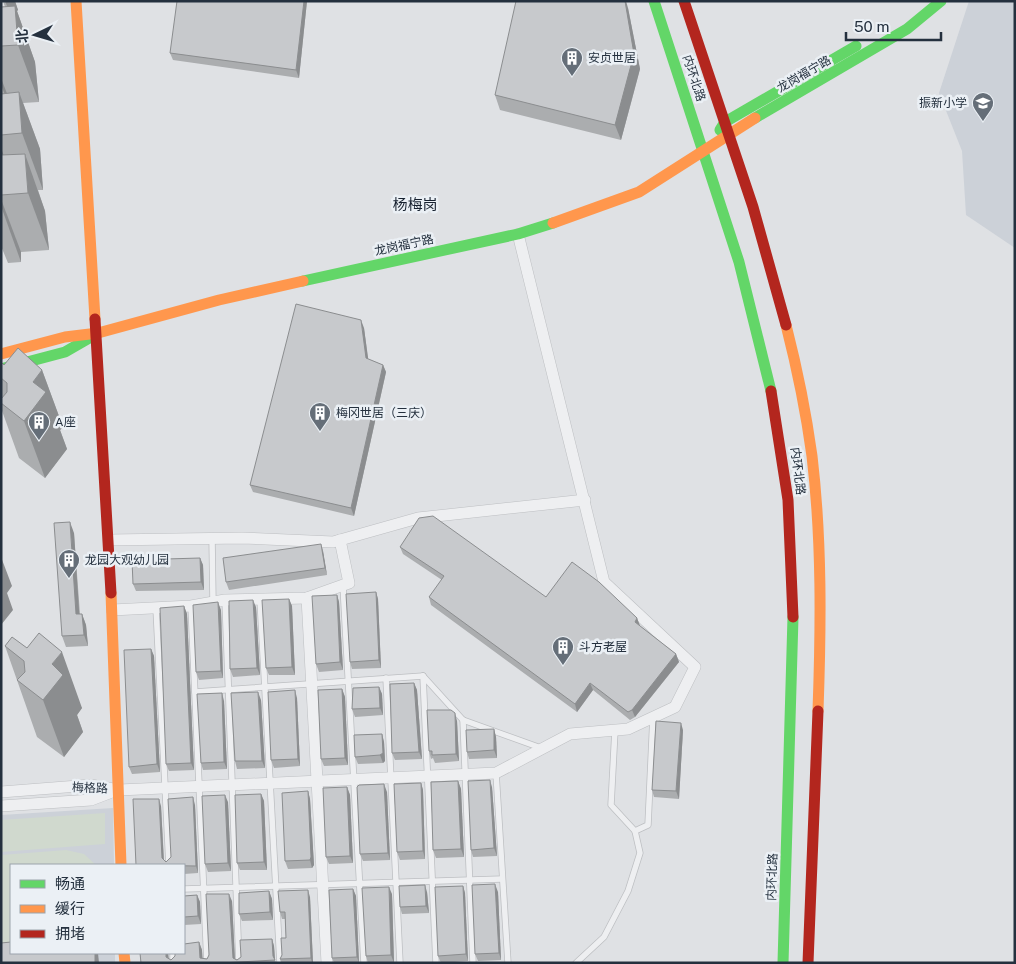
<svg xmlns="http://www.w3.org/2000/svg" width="1016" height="964" font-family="'Public Sans','Noto Sans SC',sans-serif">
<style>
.built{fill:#ccd1d8}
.green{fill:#d0d9ce}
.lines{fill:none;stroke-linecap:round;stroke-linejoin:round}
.lane-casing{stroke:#bdbfc2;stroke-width:7}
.street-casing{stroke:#bdbfc2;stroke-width:12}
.lane{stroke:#eeeff1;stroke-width:5.5}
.street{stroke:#eeeff1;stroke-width:11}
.fast{stroke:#63d668;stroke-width:11}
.slow{stroke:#ff974d;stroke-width:11}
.jam{stroke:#b3261e;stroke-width:11}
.wall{fill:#abadaf}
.shaded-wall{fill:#8b8d8f}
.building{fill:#c7c9cc;stroke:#8b8d8f}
.labels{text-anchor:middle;stroke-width:5;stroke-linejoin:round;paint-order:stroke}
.poi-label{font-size:12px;fill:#24303e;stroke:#ebf0f5;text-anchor:start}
.street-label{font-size:12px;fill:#24303e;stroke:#ebf0f5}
.quarter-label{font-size:15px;fill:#17212f;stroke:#ebf0f5}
</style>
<rect width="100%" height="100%" fill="#dfe1e4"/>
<g class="built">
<path d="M969,1H1015V248L966,215L962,151L939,93Z"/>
<path d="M113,808L114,865H11V953H115V963H1V815Z"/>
</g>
<g class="green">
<path d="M105,813V844L1,852V820Z"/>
<path d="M66,850L84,854L96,865H11V953L1,954V855Z"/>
</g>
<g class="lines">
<g class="lane-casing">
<g id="lane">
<path d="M212,538L213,602"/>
<path d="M343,585L364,963"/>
<path d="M260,599L280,963"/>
<path d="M225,600L239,963"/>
<path d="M191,606L207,963"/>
<path d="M156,608L169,865"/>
<path d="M423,676L436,963"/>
<path d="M423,676L463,720L541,748"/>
<path d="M386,678L400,963"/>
<path d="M195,692L423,676"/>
<path d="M463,720L473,963"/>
<path d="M496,773L508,963"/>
<path d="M635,831L648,825L653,717"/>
<path d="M184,889L502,879"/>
<path d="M173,953V963"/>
<path d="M576,963L604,937L628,891L640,853L635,831L611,805L615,730"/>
</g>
</g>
<g class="street-casing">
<g id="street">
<path d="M109,540L242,538L333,542L418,518L585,500"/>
<path d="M307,598L327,963"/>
<path d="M112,610L191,606L225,600L307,598L349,583L340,540"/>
<path d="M1,792L91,785L119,790L496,773L570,734L628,729L675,707L695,667L604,582L518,234"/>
<path d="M1,806L91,800L117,790"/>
</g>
</g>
<use href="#lane" class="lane"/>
<use href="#street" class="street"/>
<g class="fast">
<path d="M654,1L739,262L771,391"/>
<path d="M755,118L907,29L941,1"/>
<path d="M720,130L725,122L856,46"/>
<path d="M303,281L518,234L553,223"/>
<path d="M1,369L65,352L91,337"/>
<path d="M783,963L793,617"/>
</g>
<g class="slow">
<path d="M76,1L95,319"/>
<path d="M553,223L639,192L755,118"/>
<path d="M786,325C797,368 806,412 812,456C822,541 821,626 818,711"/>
<path d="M1,354L65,337L98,333L219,300L303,281"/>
<path d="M111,593L121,865"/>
<path d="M124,953L125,963"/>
</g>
<g class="jam">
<path d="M684,1L753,207L786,325"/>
<path d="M95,319L111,593"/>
<path d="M771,391L788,500L793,617"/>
<path d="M808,963L818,711"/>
</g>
</g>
<g class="wall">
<path d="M3,1H15L18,10L17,11L35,62L39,102L23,103L40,149L43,190H38L45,211L49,250L21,252V262L8,263L1,246V7H5Z"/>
<path d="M307,1L299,78L173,60L170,53Z"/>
<path d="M628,8L640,69L621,140L500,110L495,95Z"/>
<path d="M364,328L368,359L383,365L386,372L354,516L253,492L250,485Z"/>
<path d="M1,362L4,365L42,370L63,427L60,430L67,449L45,478L19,458L1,408Z"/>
<path d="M74,533L80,614H82L86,625L88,646L66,647L62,636Z"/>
<path d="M400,547L546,597L637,618L640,626L676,654L679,662L635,717L630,720L593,690L577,712L431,605L429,597L442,580L403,554Z"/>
<path d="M323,551L327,575L229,590L226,582Z"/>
<path d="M200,558L203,565L204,590L136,591L133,584Z"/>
<path d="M376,592L378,599L381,668L352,669L350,662Z"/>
<path d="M337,595L339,602L343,670L319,672L316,664Z"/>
<path d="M289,599L292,606L295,675H269L266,668Z"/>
<path d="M184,606L187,614L194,770L169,771L166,764Z"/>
<path d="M256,607L260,675L233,677L230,669Z"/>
<path d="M221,610L223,678L199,680L196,672Z"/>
<path d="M12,637L82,708L77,715L83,732L64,757L37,737L5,646Z"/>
<path d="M151,649L154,656L160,772L132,774L129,767Z"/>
<path d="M414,683L417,690L422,759L395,760L392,753Z"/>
<path d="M379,687L382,694L383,715L355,717L352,709Z"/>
<path d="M342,689L345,697L348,765L324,766L321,759Z"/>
<path d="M297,698L300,766L274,768L271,760Z"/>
<path d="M261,700L265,768L237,769L235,761Z"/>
<path d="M224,701L227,769L203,770L201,763Z"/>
<path d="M457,721L459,761L435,763L433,758L431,759L429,751Z"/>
<path d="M494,729L496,737L497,758L469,759L467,752Z"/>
<path d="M683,730L679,799L654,797L652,790Z"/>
<path d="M382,734L384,742L385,761L383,763L358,764L355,757Z"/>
<path d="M458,781L461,789L464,857L436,858L433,850Z"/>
<path d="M421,783L423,790L425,859L400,860L397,852Z"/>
<path d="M347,787L350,795L353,863L329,864L326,857Z"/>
<path d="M492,787L497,856L473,857L471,850Z"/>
<path d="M308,791L310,799L314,865L312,868L288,869L285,861Z"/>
<path d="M387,792L390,860L363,861L360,854Z"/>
<path d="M261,794L264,801L267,870H240L237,863Z"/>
<path d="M228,802L231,871L208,872L205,864Z"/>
<path d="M195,805L198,873L184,874V865H136L161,806L164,860L166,862L171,857Z"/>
<path d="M463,886L465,893L468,961L441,963L438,956Z"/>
<path d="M353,889L356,896L359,963H334L332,958Z"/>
<path d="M269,891L272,899L273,920L242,921L239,914Z"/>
<path d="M427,892L429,913L402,914L400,907Z"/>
<path d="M498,892L501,960L478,961L475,954Z"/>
<path d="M392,894L394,963H368L366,956Z"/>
<path d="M197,895L200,902L201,924L184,925V896Z"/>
<path d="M310,897L313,963H281L280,959L282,955L286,938L285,919H282L280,912Z"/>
<path d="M232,901L235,959L237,960L272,939L274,946L275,960L276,963H141L140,953H168L169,959L171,960L199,942L202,950V958L207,959Z"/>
</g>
<g class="shaded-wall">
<path d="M5,1H15L18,10L17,11L35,62L39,102L18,45L11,16Z"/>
<path d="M304,1H307L299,78L296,70Z"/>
<path d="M625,1H626L628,8L640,69L621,140L615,125Z"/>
<path d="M1,78L11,104L12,113L1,85Z"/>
<path d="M19,92L40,149L43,190L22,133Z"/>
<path d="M1,148L17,192L1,165Z"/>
<path d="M25,154L45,211L49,250L28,193Z"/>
<path d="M1,199L21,252V262L1,206Z"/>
<path d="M361,320L364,328L369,365L366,358Z"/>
<path d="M383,365L386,372L354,516L351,508Z"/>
<path d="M42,370L63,427L60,430L67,449L45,478L24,421L33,382Z"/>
<path d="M70,522L74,533L80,625L76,614Z"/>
<path d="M321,544L323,551L327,575L325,568Z"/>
<path d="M1,557L12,586L7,593L13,610L1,625Z"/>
<path d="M200,558L203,565L204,590L201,582Z"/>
<path d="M376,592L378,599L381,668L379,660Z"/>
<path d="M337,595L339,602L343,670L340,662Z"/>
<path d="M289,599L292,606L295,675L292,667Z"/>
<path d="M253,600L256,607L260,675L257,668Z"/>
<path d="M218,602L221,610L223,678L221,671Z"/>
<path d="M184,606L187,614L194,770L191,763Z"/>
<path d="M82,614L86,625L88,646L84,635Z"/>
<path d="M637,618L640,626L635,622Z"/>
<path d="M151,649L154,656L160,772L157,764Z"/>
<path d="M62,652L82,708L77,715L83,732L64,757L43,700L52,664Z"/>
<path d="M676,654L679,662L635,717L632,710Z"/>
<path d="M414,683L417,690L422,759L419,752Z"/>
<path d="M590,683L593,690L577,712L575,704Z"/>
<path d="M379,687L382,694L383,715L380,708Z"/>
<path d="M342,689L345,697L348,765L345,758Z"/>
<path d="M295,690L297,698L300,766L298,759Z"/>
<path d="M258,692L261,700L265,768L262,761Z"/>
<path d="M222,693L224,701L227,769L224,762Z"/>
<path d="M455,713L457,721L459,761L456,754Z"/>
<path d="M681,723L683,730L679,799L676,791Z"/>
<path d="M494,729L496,737L497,758L494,750Z"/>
<path d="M382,734L384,742L385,761L383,763L380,755Z"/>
<path d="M490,780L492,787L497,856L494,848Z"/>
<path d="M458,781L461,789L464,857L461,849Z"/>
<path d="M421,783L423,790L425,859L423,851Z"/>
<path d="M384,784L387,792L390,860L388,853Z"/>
<path d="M347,787L350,795L353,863L350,856Z"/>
<path d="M308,791L310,799L314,865L312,868L310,860Z"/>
<path d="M261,794L264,801L267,870L264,862Z"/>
<path d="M225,795L228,802L231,871L228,863Z"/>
<path d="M193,797L195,805L198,873L196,866Z"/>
<path d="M159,799L161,806L164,865L162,858Z"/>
<path d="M495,884L498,892L501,960L499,953Z"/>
<path d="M425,885L427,892L429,913L426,906Z"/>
<path d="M463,886L465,893L468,961L466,954Z"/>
<path d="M389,887L392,894L394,963L391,955Z"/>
<path d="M353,889L356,896L359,963L357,957Z"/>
<path d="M308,890L310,897L313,963H312L311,958Z"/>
<path d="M269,891L272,899L273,920L270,912Z"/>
<path d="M229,894L232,901L235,962L233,958Z"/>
<path d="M197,895L200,902L201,924L198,916Z"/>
<path d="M272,939L274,946L275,960L273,956Z"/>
<path d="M199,942L202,950L203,963L200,958Z"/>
<path d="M95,953H98L99,963H95Z"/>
<path d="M166,953H168L169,963L166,957Z"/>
</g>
<g class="building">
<path d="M177,1H304L296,70L170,53Z"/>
<path d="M516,1H625L634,54L615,125L495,95Z"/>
<path d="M15,6L18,45L1,46V7Z"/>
<path d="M19,92L22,133L1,135V94Z"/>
<path d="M25,154L28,193L1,195V155Z"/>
<path d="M296,304L361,320L366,358L383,365L351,508L250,485Z"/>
<path d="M18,348L42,370L33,382L46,392L24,421L1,403V399L7,392V383L1,378V362L4,365Z"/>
<path d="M433,516L546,597L572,562L599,582L637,618L635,622L676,654L632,710L628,712L590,683L575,704L429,597L444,576L400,547L419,518Z"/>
<path d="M70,522L76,614H82L84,635L62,636L54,523Z"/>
<path d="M321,544L325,568L226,582L223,558Z"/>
<path d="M200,558L201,582L133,584L132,560Z"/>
<path d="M376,592L379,660L350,662L346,594Z"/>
<path d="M337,595L340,662L316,664L312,596Z"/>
<path d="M289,599L292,667L266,668L262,600Z"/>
<path d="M253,600L257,668L230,669L229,601Z"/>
<path d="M218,602L221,671L196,672L193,605Z"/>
<path d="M184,606L191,763L166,764L160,608Z"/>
<path d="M39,633L62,652L52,664L63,675L43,700L17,680L25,672L24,661L5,646L12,637L27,648Z"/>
<path d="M151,649L157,764L129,767L124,650Z"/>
<path d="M414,683L419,752L392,753L390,684Z"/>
<path d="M379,687L380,708L352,709L353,688Z"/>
<path d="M342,689L345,758L321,759L318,690Z"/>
<path d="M295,690L298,759L271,760L268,692Z"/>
<path d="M258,692L262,761H235L231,693Z"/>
<path d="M222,693L224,762L201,763L197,694Z"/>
<path d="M427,710H451L455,713L456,754L432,755V751H429Z"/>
<path d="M656,721L681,723L676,791L652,790Z"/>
<path d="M494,729V750L467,752L466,730Z"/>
<path d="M382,734L383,753L380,755L355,757L354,735Z"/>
<path d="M490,780L494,848L471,850L468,781Z"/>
<path d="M458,781L461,849L433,850L431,782Z"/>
<path d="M421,783L423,851L397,852L394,784Z"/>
<path d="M384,784L388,853L360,854L357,787L359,785Z"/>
<path d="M347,787L350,856L326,857L323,788Z"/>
<path d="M308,791L311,857L310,860L285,861L282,793Z"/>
<path d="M261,794L264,862L237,863L235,795Z"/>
<path d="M225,795L228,863L205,864L202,796Z"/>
<path d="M193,797L196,866L136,865L133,799H159L162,858L166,862L171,857L168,799Z"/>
<path d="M495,884L499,953L475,954L472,885Z"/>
<path d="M425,885L426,906L400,907L399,886Z"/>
<path d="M463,886L466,954L438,956L435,887Z"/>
<path d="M389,887L391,955L366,956L362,888Z"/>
<path d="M353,889L357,957L332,958L329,890Z"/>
<path d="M308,890L311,958L280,959L282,955L281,938H286L285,912H280L278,891Z"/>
<path d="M269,891L270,912L239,914V893Z"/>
<path d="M206,894H229L233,958L237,960L241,957L240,940L272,939L273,956L275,960L221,963H141L140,953H166V957L171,960L175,956V953H184V944L199,942L200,958L207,959L209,955Z"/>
<path d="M197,895L198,916L184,917V896Z"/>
<path d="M11,942V953H95V963H1V943Z"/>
</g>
<defs>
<g id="building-pin" transform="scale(1.125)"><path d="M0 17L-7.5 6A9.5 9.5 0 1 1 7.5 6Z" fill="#656e78" stroke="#ebf0f5"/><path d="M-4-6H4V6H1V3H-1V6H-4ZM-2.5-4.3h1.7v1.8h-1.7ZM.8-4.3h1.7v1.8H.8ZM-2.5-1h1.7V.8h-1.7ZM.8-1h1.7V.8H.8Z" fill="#fff"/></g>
<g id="school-pin" transform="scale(1.125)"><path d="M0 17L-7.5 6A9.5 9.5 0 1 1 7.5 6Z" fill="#656e78" stroke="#ebf0f5"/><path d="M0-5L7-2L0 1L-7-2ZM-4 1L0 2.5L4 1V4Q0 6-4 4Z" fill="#fff"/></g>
</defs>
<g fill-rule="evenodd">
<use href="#building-pin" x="572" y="58"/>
<use href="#school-pin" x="983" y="103"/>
<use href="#building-pin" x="320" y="413"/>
<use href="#building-pin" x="39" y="422"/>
<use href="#building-pin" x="69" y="560"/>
<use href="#building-pin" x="563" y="647"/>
</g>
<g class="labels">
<g class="poi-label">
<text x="588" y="62">安贞世居</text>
<text x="967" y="107" text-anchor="end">振新小学</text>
<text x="336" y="417">梅冈世居（三庆）</text>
<text x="55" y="426">A座</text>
<text x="85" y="564">龙园大观幼儿园</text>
<text x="579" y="651">斗方老屋</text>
</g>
<g class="street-label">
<text transform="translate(804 74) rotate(-30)" y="4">龙岗福宁路</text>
<text transform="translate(694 78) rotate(72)" y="4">内环北路</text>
<text transform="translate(404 245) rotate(-12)" y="4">龙岗福宁路</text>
<text transform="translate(798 471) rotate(83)" y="4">内环北路</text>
<text transform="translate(90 788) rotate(2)" y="4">梅格路</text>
<text transform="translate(772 877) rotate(-88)" y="4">内环北路</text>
</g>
<g class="quarter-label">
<text x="415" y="210">杨梅岗</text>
</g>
</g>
<rect width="1016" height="964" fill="none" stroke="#24303e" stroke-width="5"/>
<rect x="10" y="864" width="175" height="90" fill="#ebf0f5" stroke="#9ba3ac"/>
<rect x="20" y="880" width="25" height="8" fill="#63d668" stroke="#9ba3ac"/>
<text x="55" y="889" font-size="15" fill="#24303e">畅通</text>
<rect x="20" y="905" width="25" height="8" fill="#ff974d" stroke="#9ba3ac"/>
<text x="55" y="914" font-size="15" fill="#24303e">缓行</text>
<rect x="20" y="930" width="25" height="8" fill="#b3261e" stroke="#9ba3ac"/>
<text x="55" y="939" font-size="15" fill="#24303e">拥堵</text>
<g transform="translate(35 35) rotate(265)" stroke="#ebf0f5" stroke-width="4" paint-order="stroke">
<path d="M0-4L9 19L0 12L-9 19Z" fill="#24303e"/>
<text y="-8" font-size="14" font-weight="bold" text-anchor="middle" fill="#24303e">北</text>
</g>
<path d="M846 32v8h95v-8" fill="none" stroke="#24303e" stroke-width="2.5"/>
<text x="854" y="32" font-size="15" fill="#24303e" stroke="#ebf0f5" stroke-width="4" paint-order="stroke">50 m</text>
</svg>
